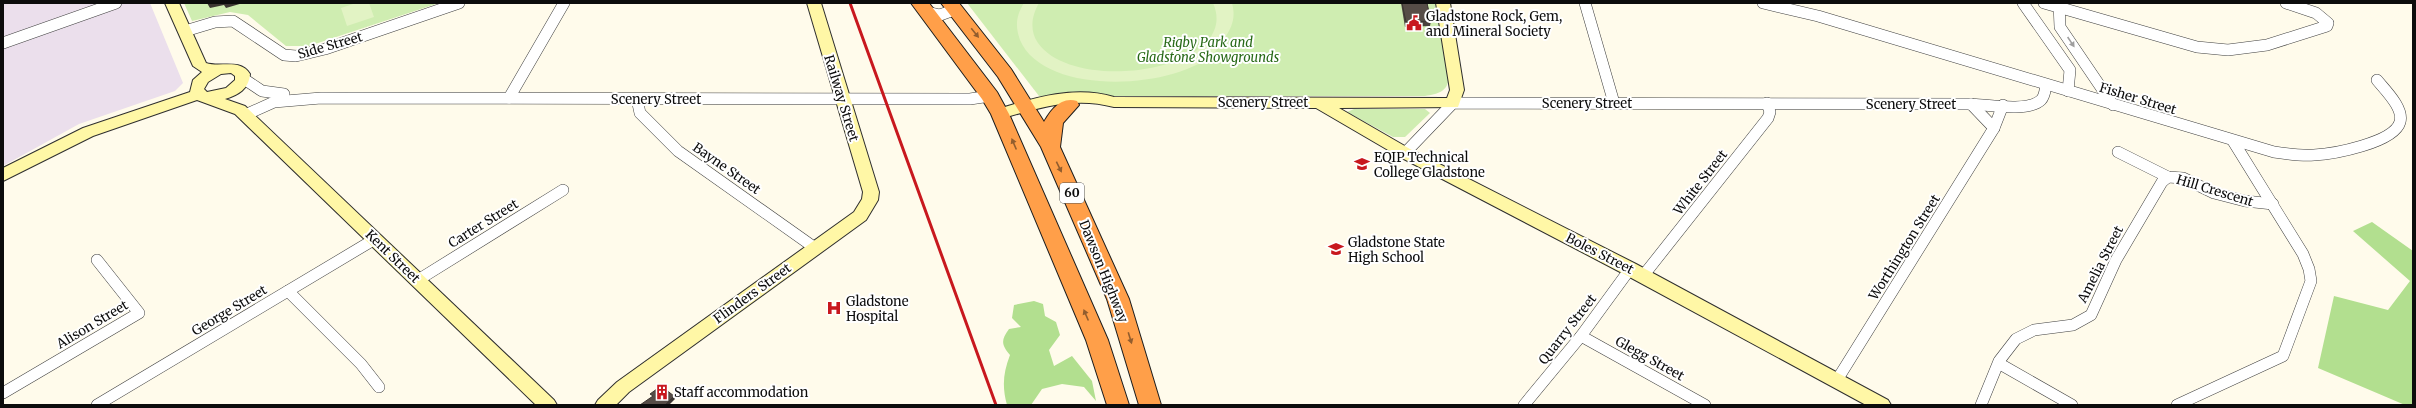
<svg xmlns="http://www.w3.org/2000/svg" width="2416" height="408" font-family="Merriweather,serif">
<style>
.industrial{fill:#ebdfec}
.green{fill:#cfedb1}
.forest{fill:#b2df8f}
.pitch{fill:#e2f3c4}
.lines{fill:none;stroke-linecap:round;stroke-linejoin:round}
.street-casing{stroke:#3f3f3f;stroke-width:12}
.secondary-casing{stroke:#2e2e2e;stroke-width:2}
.highway-casing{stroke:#1d1d1d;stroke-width:2}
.street{stroke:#fff;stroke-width:11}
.secondary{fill:#fff7a6;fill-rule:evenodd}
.highway{fill:#ff9f49;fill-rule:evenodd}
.rail{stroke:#c8181e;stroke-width:3}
.wall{fill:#4a423d}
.shaded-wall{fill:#3c3632}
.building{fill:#564d47;stroke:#3c3632}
.oneway{fill:#925d2e}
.oneway2{fill:#9e9e9e}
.labels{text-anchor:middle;stroke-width:4;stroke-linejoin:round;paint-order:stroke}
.shield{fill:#fff;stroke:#555;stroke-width:1}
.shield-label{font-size:12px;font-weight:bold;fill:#0c0c0c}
.poi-label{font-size:13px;fill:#0c0c0c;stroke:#fff;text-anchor:start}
.park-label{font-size:13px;font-style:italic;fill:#276917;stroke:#fff}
.street-label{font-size:13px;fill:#0c0c0c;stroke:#fff}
</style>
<rect width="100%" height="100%" fill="#fffbeb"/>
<path class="industrial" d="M3,3H150L183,83L175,91L79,124L3,166Z"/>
<g class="green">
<path d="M184,3H439L309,46H286L248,15L230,12L192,21Z"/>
<path d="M967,3H1435L1449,78C1447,92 1438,94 1425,96H1039Z"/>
<path d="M1354,109H1425L1430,113L1405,137H1393L1347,112Z"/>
</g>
<g class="forest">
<path d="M2372,222L2413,251V405H2405L2318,368L2334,296L2388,310L2410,281L2353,231Z"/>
<path d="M1034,301L1043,304L1045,316L1056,322L1060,335L1049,350L1054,366L1072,356L1092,381L1096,401L1084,387L1062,384L1042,389L1031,405H1007C1002,387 1003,373 1010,355C1001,344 1001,340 1009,329L1021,327L1012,318L1014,305Z"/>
</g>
<g class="pitch">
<path d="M356,3H369L374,17L347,26L341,8Z"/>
<path d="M1024,3H1039C1032,15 1029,30 1038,43C1075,96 1243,70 1213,3H1232C1236,18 1232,27 1224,39C1221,43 1218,48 1215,52C1177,90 1044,97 1020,40C1015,26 1016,16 1024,3Z"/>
</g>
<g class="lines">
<g class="street-casing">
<g id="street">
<path d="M1585,3L1614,103"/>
<path d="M1763,3L1818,16L2274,152C2287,154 2300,156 2314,155C2333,154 2394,143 2400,122C2404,108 2385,90 2377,80"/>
<path d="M2023,3L2070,70L2068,91"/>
<path d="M2044,3L2197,47L2228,50L2267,45L2327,26L2328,23L2316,13L2286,3"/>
<path d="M2059,3L2060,27L2113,105"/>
<path d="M927,12L940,15L951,11L953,7"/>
<path d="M185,31L215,22L233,21L284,55L296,56L325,49L459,3"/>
<path d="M3,43L116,3"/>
<path d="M244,79L262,91L284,94"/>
<path d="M509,98L564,3"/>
<path d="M637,99L640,113L678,151L815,248"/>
<path d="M1971,104L1994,128"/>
<path d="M245,115L274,102L321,98L970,99L990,96"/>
<path d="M2118,152L2168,177L2183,178L2214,193L2245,201L2273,204"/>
<path d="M1405,153L1453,103L1971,104C1988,105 2029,112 2041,100C2045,96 2045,90 2046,85"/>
<path d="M1643,276L1768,118L1770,112L1767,103"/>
<path d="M418,280L563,190"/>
<path d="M288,291L361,364L379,387"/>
<path d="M1581,336L1705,405"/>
<path d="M2000,364L2072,405"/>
<path d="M1837,380L1994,128L2003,105"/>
<path d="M3,393L139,313L97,260"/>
<path d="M97,405L375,239"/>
<path d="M1524,405L1581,336L1630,269"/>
<path d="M1981,405L1999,361L2016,339L2034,330L2073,325L2091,315L2116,260L2162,182L2168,177"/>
<path d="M2177,405L2283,356L2311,281L2309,269L2303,254L2233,141"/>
</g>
</g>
<g class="secondary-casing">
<g id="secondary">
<path d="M165,3H179L206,63C220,68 240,58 250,74C249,89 238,95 225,99L245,106L554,400L557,405H536L235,114L197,100L93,136L3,181V168L83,128L190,92L193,80L202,72L193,66ZM221,74L231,73L235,76V80L226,88L207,92L204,89L208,82Z"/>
<path d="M807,3H821L879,192L878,200L866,220L629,392L616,405H595L598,400L617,382L854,212L862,199L863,192Z"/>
<path d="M1436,3H1450L1464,90L1458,107L1339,108L1410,149L1636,264L1888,400L1891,405H1866L1624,274L1400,157L1316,108L1114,107C1074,96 1038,108 1000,119L995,118L992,114L995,110C1034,98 1074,85 1114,97L1447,98L1450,90Z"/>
</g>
</g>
<g class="highway-casing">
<g id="highway">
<path d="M911,3H929L997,92L1009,114L1108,340L1129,405H1107L1086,340L991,114L982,99Z"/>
<path d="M941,3H959L1011,69L1044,122C1051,110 1061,96 1077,101L1079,105L1063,123L1060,147L1129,299L1161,405H1139L1107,299L1041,147L998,77Z"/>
</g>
</g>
<use href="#street" class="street"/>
<use href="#secondary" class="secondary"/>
<use href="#highway" class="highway"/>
<path class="rail" d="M850,3L996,405"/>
</g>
<path class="wall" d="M1401,3H1427L1431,21L1430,26L1405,27Z"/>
<g class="shaded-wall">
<path d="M207,3H243L226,8L224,5L210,8Z"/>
<path d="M674,396L675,399L669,405H665Z"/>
</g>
<g class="building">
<path d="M1402,3H1427L1431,21L1406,22Z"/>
<path d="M661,386L674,396L665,405H640L653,396L650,394Z"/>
</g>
<defs><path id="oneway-solid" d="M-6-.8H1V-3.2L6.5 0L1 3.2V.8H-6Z"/></defs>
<g class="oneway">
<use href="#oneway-solid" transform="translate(975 33) rotate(51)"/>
<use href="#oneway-solid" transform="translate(1014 144) rotate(-113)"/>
<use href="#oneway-solid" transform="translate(1059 167) rotate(64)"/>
<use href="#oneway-solid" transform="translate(1086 315) rotate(-113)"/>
<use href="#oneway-solid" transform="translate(1130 338) rotate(73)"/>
</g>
<use class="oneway2" href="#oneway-solid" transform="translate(2071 42) rotate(56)"/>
<defs>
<g id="civic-bare" transform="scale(1.2)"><path d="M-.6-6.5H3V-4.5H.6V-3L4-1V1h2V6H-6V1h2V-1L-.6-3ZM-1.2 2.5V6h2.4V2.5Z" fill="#c8181e" stroke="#fff" stroke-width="2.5" paint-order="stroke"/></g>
<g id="university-bare" transform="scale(1.2)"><path d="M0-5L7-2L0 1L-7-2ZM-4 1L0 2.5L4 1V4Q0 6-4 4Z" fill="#c8181e" stroke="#fff" stroke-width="2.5" paint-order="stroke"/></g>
<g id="school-bare" transform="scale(1.2)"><path d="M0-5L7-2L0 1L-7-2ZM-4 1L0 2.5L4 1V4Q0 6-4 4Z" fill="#c8181e" stroke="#fff" stroke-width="2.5" paint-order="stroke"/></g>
<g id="hospital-bare" transform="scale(1.2)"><path d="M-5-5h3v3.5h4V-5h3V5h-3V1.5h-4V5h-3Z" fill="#c8181e" stroke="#fff" stroke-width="2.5" paint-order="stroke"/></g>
<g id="building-bare" transform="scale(1.2)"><path d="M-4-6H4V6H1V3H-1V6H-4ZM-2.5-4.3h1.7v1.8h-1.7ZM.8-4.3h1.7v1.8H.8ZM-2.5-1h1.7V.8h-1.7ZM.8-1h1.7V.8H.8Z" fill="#c8181e" stroke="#fff" stroke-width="2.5" paint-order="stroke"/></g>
</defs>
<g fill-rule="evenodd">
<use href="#civic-bare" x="1414" y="23"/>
<use href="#university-bare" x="1362" y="164"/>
<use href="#school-bare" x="1336" y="249"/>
<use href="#hospital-bare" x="834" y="308"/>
<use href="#building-bare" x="662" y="392"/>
</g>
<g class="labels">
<rect class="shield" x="1060" y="183" width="24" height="20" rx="3"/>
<g class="shield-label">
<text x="1072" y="197">60</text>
</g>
<g class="poi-label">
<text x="1426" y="21">Gladstone Rock, Gem,<tspan x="1426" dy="15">and Mineral Society</tspan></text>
<text x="1374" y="162">EQIP Technical<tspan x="1374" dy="15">College Gladstone</tspan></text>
<text x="1348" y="247">Gladstone State<tspan x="1348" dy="15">High School</tspan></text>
<text x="846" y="306">Gladstone<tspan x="846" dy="15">Hospital</tspan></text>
<text x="674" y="397">Staff accommodation</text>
</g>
<g class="park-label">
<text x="1208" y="47">Rigby Park and<tspan x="1208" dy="15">Gladstone Showgrounds</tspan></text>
</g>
<g class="street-label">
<text transform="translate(330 45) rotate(-16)" y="5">Side Street</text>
<text transform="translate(842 98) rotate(73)" y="5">Railway Street</text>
<text transform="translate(2138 98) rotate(17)" y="5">Fisher Street</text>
<text x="656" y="104">Scenery Street</text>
<text x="1263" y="107">Scenery Street</text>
<text x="1587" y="108">Scenery Street</text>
<text x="1911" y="109">Scenery Street</text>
<text transform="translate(727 168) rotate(35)" y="5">Bayne Street</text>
<text transform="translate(1700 182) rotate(-52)" y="5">White Street</text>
<text transform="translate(2215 190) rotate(17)" y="5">Hill Crescent</text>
<text transform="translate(483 223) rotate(-32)" y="5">Carter Street</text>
<text transform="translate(1904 247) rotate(-58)" y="5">Worthington Street</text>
<text transform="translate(1600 253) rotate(27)" y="5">Boles Street</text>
<text transform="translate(393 256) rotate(44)" y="5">Kent Street</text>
<text transform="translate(2100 264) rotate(-63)" y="5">Amelia Street</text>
<text transform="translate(1104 271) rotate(68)" y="5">Dawson Highway</text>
<text transform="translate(752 293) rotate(-36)" y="5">Flinders Street</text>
<text transform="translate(229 310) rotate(-31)" y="5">George Street</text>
<text transform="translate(92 324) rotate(-31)" y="5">Alison Street</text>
<text transform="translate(1567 329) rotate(-52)" y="5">Quarry Street</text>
<text transform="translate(1650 358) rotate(29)" y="5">Glegg Street</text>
</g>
</g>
<rect width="2416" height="408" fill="none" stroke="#0c0c0c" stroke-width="8"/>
</svg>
